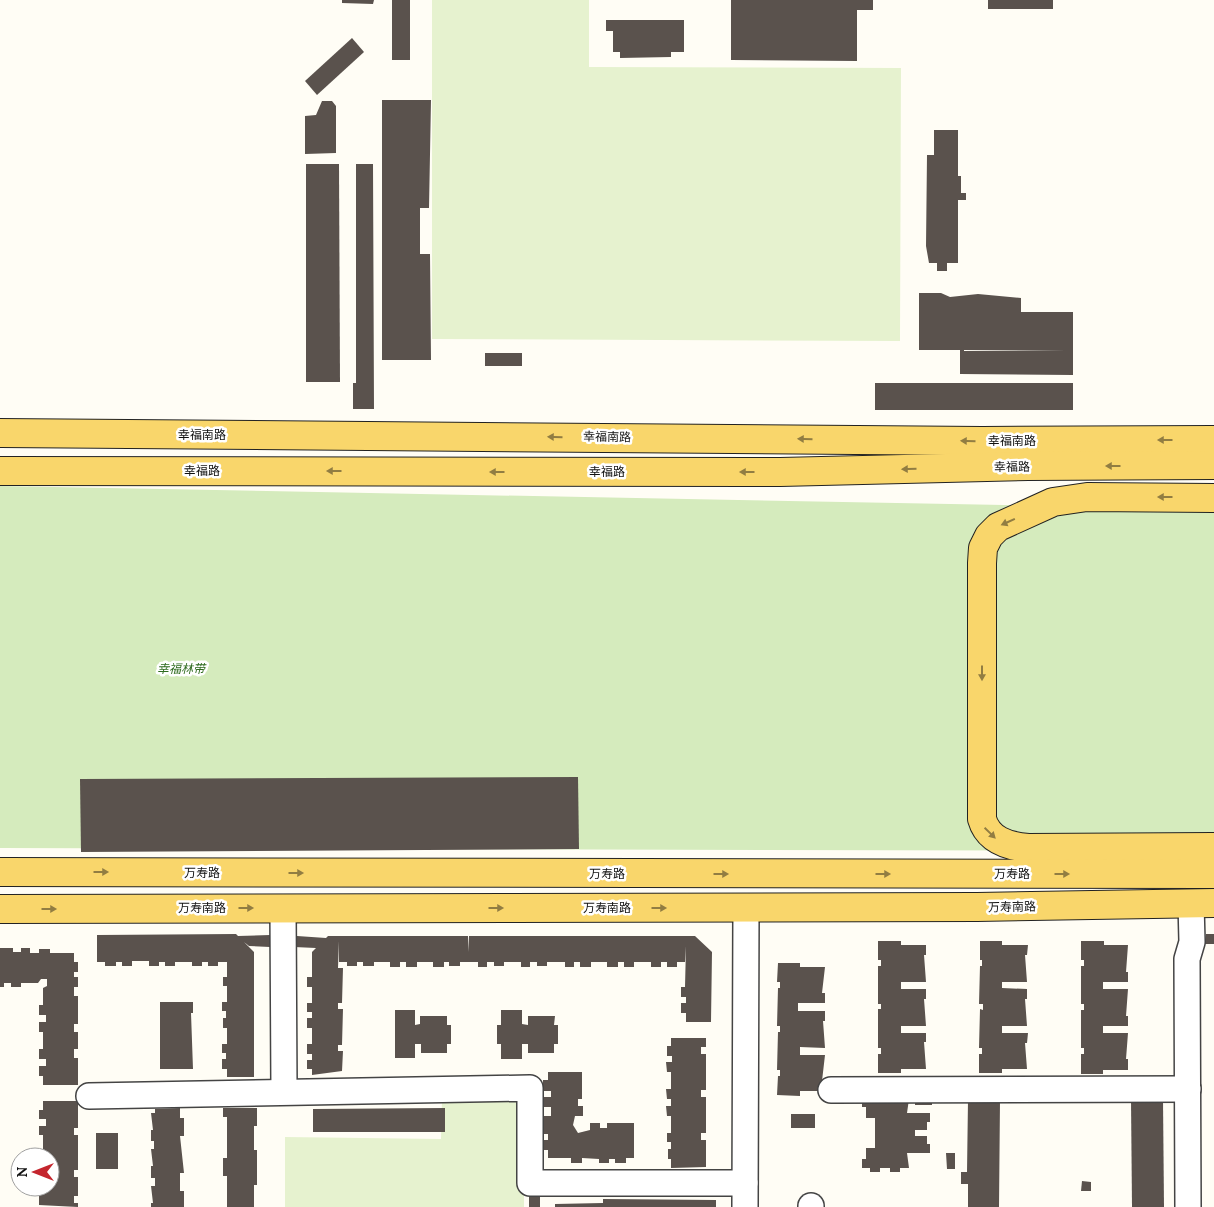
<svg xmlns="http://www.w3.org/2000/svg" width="1214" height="1207" font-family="Lora,'Noto Sans SC',serif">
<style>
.green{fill:#d5ebbd}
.pitch{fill:#e6f2cf}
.building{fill:#5a524d;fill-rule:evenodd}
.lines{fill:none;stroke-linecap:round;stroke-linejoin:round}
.minor-casing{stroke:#444;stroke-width:28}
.major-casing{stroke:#222;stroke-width:30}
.minor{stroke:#fff;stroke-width:25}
.major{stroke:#f9d66b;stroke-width:28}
.oneway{fill:#917d42}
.labels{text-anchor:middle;stroke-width:5;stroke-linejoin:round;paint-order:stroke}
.street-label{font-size:12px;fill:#111;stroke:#fff}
.park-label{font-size:12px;font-style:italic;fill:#2f6b1f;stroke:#fff}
</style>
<rect width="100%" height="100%" fill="#fffdf5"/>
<path class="green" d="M0,486L1214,509V851L0,848Z"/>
<g class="pitch">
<path d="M432,0H589V67L901,68L900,341L432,339Z"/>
<path d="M442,1099H524V1207H285V1137L441,1139Z"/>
</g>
<g class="building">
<path d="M342,0H374L373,4L342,3Z"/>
<rect x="392" y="0" width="18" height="60"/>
<path d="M731,0H840V10V0H873V10H857V61L731,60Z"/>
<rect x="988" y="0" width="65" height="9"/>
<path d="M606,20H684V52H671V57L620,58V52H613V31H606Z"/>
<path d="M352,38L364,52L317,95L305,81Z"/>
<path d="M382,100H431L429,208H420V254H430L431,360H382Z"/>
<path d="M322,101H332L336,106V153L305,154V116L316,115Z"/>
<path d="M934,130H958V176H961V193H966V200H958V263H947V271H937V263H929L926,246L927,155H934Z"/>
<path d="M306,164H339L340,382H306Z"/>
<path d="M356,164H373L374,409H353V383H356Z"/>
<path d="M919,293H941L950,297L978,294L1021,298V312H1073V375L960,374V350H919ZM964,350H1067L964,351Z"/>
<rect x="485" y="353" width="37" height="13"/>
<rect x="875" y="383" width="198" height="27"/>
<path d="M578,777L579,849L81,852L80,779Z"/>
<path d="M236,934L238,936L270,935V947L249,946L244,942L254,952V1077H227V1069H222V1059H226V1053H222V1044H227V1028H223V1018H226V1011H222V1002H227V986H223V977H227V962H218V966H208V962H202V966H192V962H175V966H165V962H159V966H149V961H132V966H122V962H116V966H105V962H97V935Z"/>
<path d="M1206,934H1214V944H1205Z"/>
<path d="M297,936L326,938L328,936H468L469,952V936H695L712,952L711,1022H686V1013H681V1003H686V997H681V987H685L686,946L685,962H677V967H667V962H661V967H651V962H634V967H624V962H618V967H607V962H591V967H580V962H574V967H565V962H547V966H537V962H530V967H521V962H504V966H494V962H487V967H478V962H460V966H449V962H444V967H433V962H417V967H406V962H400V967H390V962H374V966H363V962H357V966H347V962H339V941L338,968H343L342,1003H338V1009H343L342,1045H338V1051H343L342,1071L312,1075V1069H307V1060H312V1054H307V1044H312V1028H307V1018H312V1012H307V1003H312V987H307V977H312V952L316,948L294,947V939H297Z"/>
<path d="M878,941H901V945H926V955H924L926,982H901V989H926V999H924L926,1026H901V1033H926V1042H924L926,1069H901V1073H878V1054H881V1048H878V1009H881V1004H878V966H881V960H878Z"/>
<path d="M980,941H1002V945H1028L1027,955H1025L1027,982H1002V988L1027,989V999H1025L1027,1026H1002V1033H1028L1027,1043H1025L1027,1069H1002V1073H979V1054H982V1048H979L980,1009L983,1010V1004H979L980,966H982V960H980Z"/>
<path d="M1081,941H1104V945H1128L1126,972H1128V982H1103V989H1128L1126,1016H1128V1026H1103V1033H1128L1126,1059H1128V1070H1103V1074H1081V1054H1084V1048H1081V1010H1084V1004H1081V966H1084V960H1081Z"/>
<path d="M0,948H13V952H21V948H30V953H39V949H50V953H74V962H78V972H74V977H78V987H74V996H78V1024H74V1032H78V1049H74V1058H78V1085H43V1076H39V1066H46V1059H39V1049H43V1032H39V1022H46V1015H39V1005H43V988L47,986V979H41L38,983H21V987H11V983H4V987H0Z"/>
<path d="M778,963H800V967H825L822,993H825V1003H798V1011H825V1021H823L825,1048L800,1047V1055H825L822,1081H824V1091H800V1096L777,1095L778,1076H780V1070H777L778,1032H780V1026H777L778,988H780V982H777Z"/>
<path d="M160,1002H193V1013H191L193,1069H160Z"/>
<path d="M395,1010H415V1025L420,1024V1016H447V1025H451V1044H447V1053H421V1044H415V1058H395Z"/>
<path d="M501,1010H522V1024L528,1025V1016H555L554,1025H558V1044H554V1053H528V1044H522V1059H501V1044H497V1025H501Z"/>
<path d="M671,1038H706V1047H701V1054H706V1090H701V1097H706V1133H701V1140H706V1167L671,1168V1159H668V1149H671V1142H667V1133H671V1116H667L666,1106H671V1099H667L666,1089H671V1072H667L666,1062H672V1056H667V1046H671Z"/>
<path d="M548,1072H582V1099H578V1106H583V1116H575L573,1125L578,1133L590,1130V1123H600V1128H607V1123H634V1158H626V1163H615V1159H609V1163H599V1159L582,1158V1163H571V1158H548V1150H543V1140H548V1134H543V1116H551V1107H543V1097H551V1091H543V1080H548Z"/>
<rect x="915" y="1098" width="17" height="7"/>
<path d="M862,1099H909L907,1113H930V1122H927V1130H915V1136H927V1144H930V1153H907L909,1168H900V1172H890V1168H880V1172H870V1168H862V1159H866V1148H875V1118H866V1107H862Z"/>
<path d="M968,1100H1000L999,1207H968V1184H961V1172H967Z"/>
<path d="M1131,1100H1163L1164,1207H1132Z"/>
<path d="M43,1101H78V1128H74V1135H78V1170H74V1177H78V1196H74V1203H78V1207L39,1205V1195H43V1187H50V1157H39V1151H43V1135H39V1126H46V1119H39V1110H43Z"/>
<path d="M180,1108V1118H184V1136H180L184,1173H180V1191H184V1207H151V1203H153L151,1186H155V1178H151V1166H153L151,1149H154V1141H151V1130H153L151,1113H155V1109Z"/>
<path d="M223,1108H257V1126H254V1150H257V1185H254V1207H227V1176H223V1158H227V1117H223Z"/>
<path d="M445,1108V1132H313V1109Z"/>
<rect x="791" y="1114" width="24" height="14"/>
<rect x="96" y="1133" width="22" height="36"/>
<path d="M946,1153H955V1169H947Z"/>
<path d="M1082,1181L1091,1182V1191H1081Z"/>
<rect x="529" y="1195" width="11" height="12"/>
<path d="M603,1199L716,1200V1207H555V1204L603,1203Z"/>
</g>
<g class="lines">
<g class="minor-casing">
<g id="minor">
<path d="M283,908L284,1091"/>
<path d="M831,1090L1188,1089"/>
<path d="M89,1096L530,1088V1183H745"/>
<path d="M745,1207L746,908"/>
<path d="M811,1207V1206"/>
<path d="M1188,1207L1187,959L1192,942L1191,903"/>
</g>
</g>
<g class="major-casing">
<g id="major">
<path d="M0,433L982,441L1214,440"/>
<path d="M0,471L780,472L1028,466L1214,465"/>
<path d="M1214,498L1087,497L1053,502L998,527L989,536L983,548L982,563V819C988,840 1007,846 1028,848L1214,847"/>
<path d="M0,872L1214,874"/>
<path d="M0,909L977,907L1214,903"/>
</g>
</g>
<use href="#minor" class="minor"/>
<use href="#major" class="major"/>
</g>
<defs><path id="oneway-solid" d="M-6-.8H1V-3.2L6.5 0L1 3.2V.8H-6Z" transform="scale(1.25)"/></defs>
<g class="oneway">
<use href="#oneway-solid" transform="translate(555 437) rotate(-179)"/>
<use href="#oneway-solid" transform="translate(805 439) rotate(-179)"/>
<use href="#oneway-solid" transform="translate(1165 440) rotate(180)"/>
<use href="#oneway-solid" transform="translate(968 441) rotate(-179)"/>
<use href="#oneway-solid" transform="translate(1113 466) rotate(180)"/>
<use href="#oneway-solid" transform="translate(909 469) rotate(179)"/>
<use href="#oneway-solid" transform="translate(334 471) rotate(-180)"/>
<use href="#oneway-solid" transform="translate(497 472) rotate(-180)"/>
<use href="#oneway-solid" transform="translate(747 472) rotate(-180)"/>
<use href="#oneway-solid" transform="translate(1165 497) rotate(-180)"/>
<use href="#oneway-solid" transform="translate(1008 522) rotate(156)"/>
<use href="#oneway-solid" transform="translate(982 673) rotate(90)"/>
<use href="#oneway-solid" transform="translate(990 833) rotate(44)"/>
<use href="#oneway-solid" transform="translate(101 872)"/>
<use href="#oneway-solid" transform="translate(296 873)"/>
<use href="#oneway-solid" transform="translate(721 874)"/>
<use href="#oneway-solid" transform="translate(883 874)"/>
<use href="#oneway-solid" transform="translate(1062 874)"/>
<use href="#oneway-solid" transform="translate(246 908)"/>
<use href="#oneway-solid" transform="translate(496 908)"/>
<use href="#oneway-solid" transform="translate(659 908)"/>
<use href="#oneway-solid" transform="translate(49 909)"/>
</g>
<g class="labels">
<g class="street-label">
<text x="202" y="439">幸福南路</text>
<text transform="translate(607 437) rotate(1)" y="4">幸福南路</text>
<text x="1012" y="445">幸福南路</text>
<text transform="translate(1012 467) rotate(-1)" y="4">幸福路</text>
<text x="202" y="475">幸福路</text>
<text x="607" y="476">幸福路</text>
<text x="202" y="877">万寿路</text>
<text x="607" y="878">万寿路</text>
<text x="1012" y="878">万寿路</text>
<text transform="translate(1012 907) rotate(-1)" y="4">万寿南路</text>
<text x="202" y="912">万寿南路</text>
<text x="607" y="912">万寿南路</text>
</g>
<g class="park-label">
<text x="181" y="673">幸福林带</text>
</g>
</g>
<g transform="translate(35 1172) rotate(270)"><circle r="24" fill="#ffffff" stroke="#a0a0a0"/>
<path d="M0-4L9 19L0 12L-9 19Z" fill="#c4262e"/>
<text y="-8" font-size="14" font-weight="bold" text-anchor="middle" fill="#111111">N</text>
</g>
</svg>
